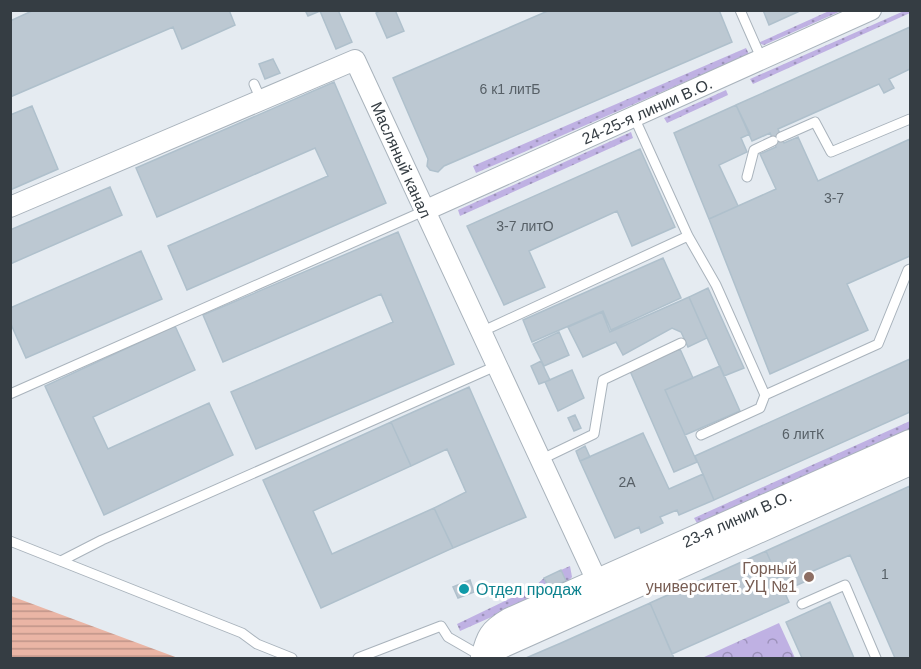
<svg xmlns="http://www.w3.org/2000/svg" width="921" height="669" font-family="Helvetica,sans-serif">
<defs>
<pattern id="grass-dots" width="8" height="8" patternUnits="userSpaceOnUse" patternTransform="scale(1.5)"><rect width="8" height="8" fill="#bfb1e3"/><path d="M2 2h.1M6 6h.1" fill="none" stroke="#9c91ba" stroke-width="1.8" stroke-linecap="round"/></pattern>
<pattern id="park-crowns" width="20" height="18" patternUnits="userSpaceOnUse" patternTransform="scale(1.5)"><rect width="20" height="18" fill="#bfb1e3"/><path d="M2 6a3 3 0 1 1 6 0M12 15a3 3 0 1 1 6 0" fill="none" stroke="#9c91ba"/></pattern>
<pattern id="water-rules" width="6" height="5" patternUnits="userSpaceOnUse" patternTransform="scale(1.5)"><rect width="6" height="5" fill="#eab5a5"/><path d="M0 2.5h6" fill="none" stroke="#be9488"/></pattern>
</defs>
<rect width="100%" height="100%" fill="#e5ebf1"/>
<path fill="url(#grass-dots)" d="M829,11H841L764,45L758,43Z
M904,11H910V13L753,84L750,79Z
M746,48L749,54L476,173L473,166Z
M726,90L728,95L667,123L664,118Z
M631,132L633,138L460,216L458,210Z
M910,421V430L698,525L694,518Z
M570,566L572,577L566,584L460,631L457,624L534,587L544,578L549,588L565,581L561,570Z"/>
<path fill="url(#park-crowns)" d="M779,623L795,658H702Z"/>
<path fill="url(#water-rules)" d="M10,596H11L178,658H11Z"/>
<path fill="#bcc8d2" stroke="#afc0cc" stroke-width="1.5" d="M34,10H229L235,25L182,49L173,27L10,97V21Z
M305,10H338L352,42L336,49L320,11L308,16Z
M381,10H395L404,31L387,38L376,13Z
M550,10H719L732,42L444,166L438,172L430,170L427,166L428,159L393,78Z
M763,10H802L769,25Z
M910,27V69L889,79L894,88L884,93L879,84L778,129L784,143L798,137L818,181L910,139V256L847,284L868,330L770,374L709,219L776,189L760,154L776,147L770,133L752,141L736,105Z
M273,59L280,73L265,79L259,64Z
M334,82L386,203L187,290L168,246L328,176L315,148L157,217L136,168Z
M736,105L750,134L741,138L747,152L719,165L738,206L709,219L674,133Z
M32,106L58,169L10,190V115Z
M640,149L675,227L632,246L617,211L529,251L545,287L504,305L467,226Z
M110,187L122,215L10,264V230Z
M398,232L454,364L256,449L231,392L393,322L381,294L223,362L203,315Z
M141,251L162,299L26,358L10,322V308Z
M663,258L681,298L611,330L603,311L532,342L523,320Z
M708,288L744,368L724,376L689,297Z
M689,297L707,338L688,347L681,332L672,328L623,355L616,342L583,357L568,327L602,312L610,332Z
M175,326L195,370L93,417L108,449L209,403L233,455L104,515L45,386Z
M559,332L569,355L544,366L533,344Z
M680,349L693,378L665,390L697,462L674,472L630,371Z
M910,359V412L714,500L695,456Z
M541,361L550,380L539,384L531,366Z
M720,366L740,411L685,435L665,390Z
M572,370L584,398L558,411L545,382Z
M469,387L526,517L453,548L434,508L466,492L447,449L411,466L391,422Z
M575,415L581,428L574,431L568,418Z
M391,422L411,466L313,511L332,554L434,508L453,548L321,608L263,480Z
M643,433L669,489L703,474L714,500L679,515L677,510L660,517L663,523L641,533L639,527L615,538L580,461Z
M585,446L590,457L580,461L576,451Z
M910,486V658H895L850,555L813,571L815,577L784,591L766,551Z
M766,551L789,602L672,654L650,603Z
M561,570L566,581L549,588L544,578Z
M470,580L474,592L458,598L453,587Z
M830,602L854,658H802L786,622Z
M650,603L674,658H526L561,643Z"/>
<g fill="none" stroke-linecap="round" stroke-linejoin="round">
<g stroke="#a9b3bc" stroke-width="11">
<path id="service" d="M740,10L762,60
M254,84L261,100
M634,117L688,236L716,285L765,395L878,344L908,270L910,269
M781,137L815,122L831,152L910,119
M747,177L754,150L773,141
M481,332L688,236
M10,394L424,211
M701,435L760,408L765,395
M540,460L594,434L603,380L681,343
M10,541L242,633L257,644L292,658
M61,561L102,540L496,366
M802,604L845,585L876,658
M358,658L441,626L448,637L481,656"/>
</g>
<g stroke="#a9b3bc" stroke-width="22">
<path id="minor" d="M10,207L355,60L603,594
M424,211L871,10"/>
</g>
<g stroke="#a9b3bc" stroke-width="26">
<path id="tertiary" d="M483,657L499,647L910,463
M483,658C488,637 491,631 510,620L910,442"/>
</g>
<use href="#service" stroke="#fff" stroke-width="9"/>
<use href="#minor" stroke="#fff" stroke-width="20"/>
<use href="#tertiary" stroke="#fff" stroke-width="24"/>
</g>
<circle fill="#8d6e63" stroke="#fff" stroke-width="2" cx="809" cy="577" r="6"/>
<circle fill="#0f9aa8" stroke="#fff" stroke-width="2" cx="464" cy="589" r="6"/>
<g text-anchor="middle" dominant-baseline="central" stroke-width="6" stroke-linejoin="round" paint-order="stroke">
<g font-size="14" fill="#576067">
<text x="510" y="89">6 к1 литБ</text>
<text x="834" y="198">3-7</text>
<text x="525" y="226">3-7 литО</text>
<text x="803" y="434">6 литК</text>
<text x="627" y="482">2А</text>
<text x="885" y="574">1</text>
</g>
<g font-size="16" fill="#353d43" stroke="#fff">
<text transform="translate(647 111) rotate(-24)">24-25-я линии В.О.</text>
<text transform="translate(401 160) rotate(66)">Масляный канал</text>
<text transform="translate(737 519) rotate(-24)">23-я линии В.О.</text>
</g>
<g font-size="16" fill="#785e54" stroke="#fff" text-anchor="end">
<text x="797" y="568">Горный<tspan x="797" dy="18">университет. УЦ №1</tspan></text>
</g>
<g font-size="16" fill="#0d838f" stroke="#fff" text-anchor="start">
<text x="476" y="589">Отдел продаж</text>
</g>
</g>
<rect width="921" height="669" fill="none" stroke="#353d43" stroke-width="24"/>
</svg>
